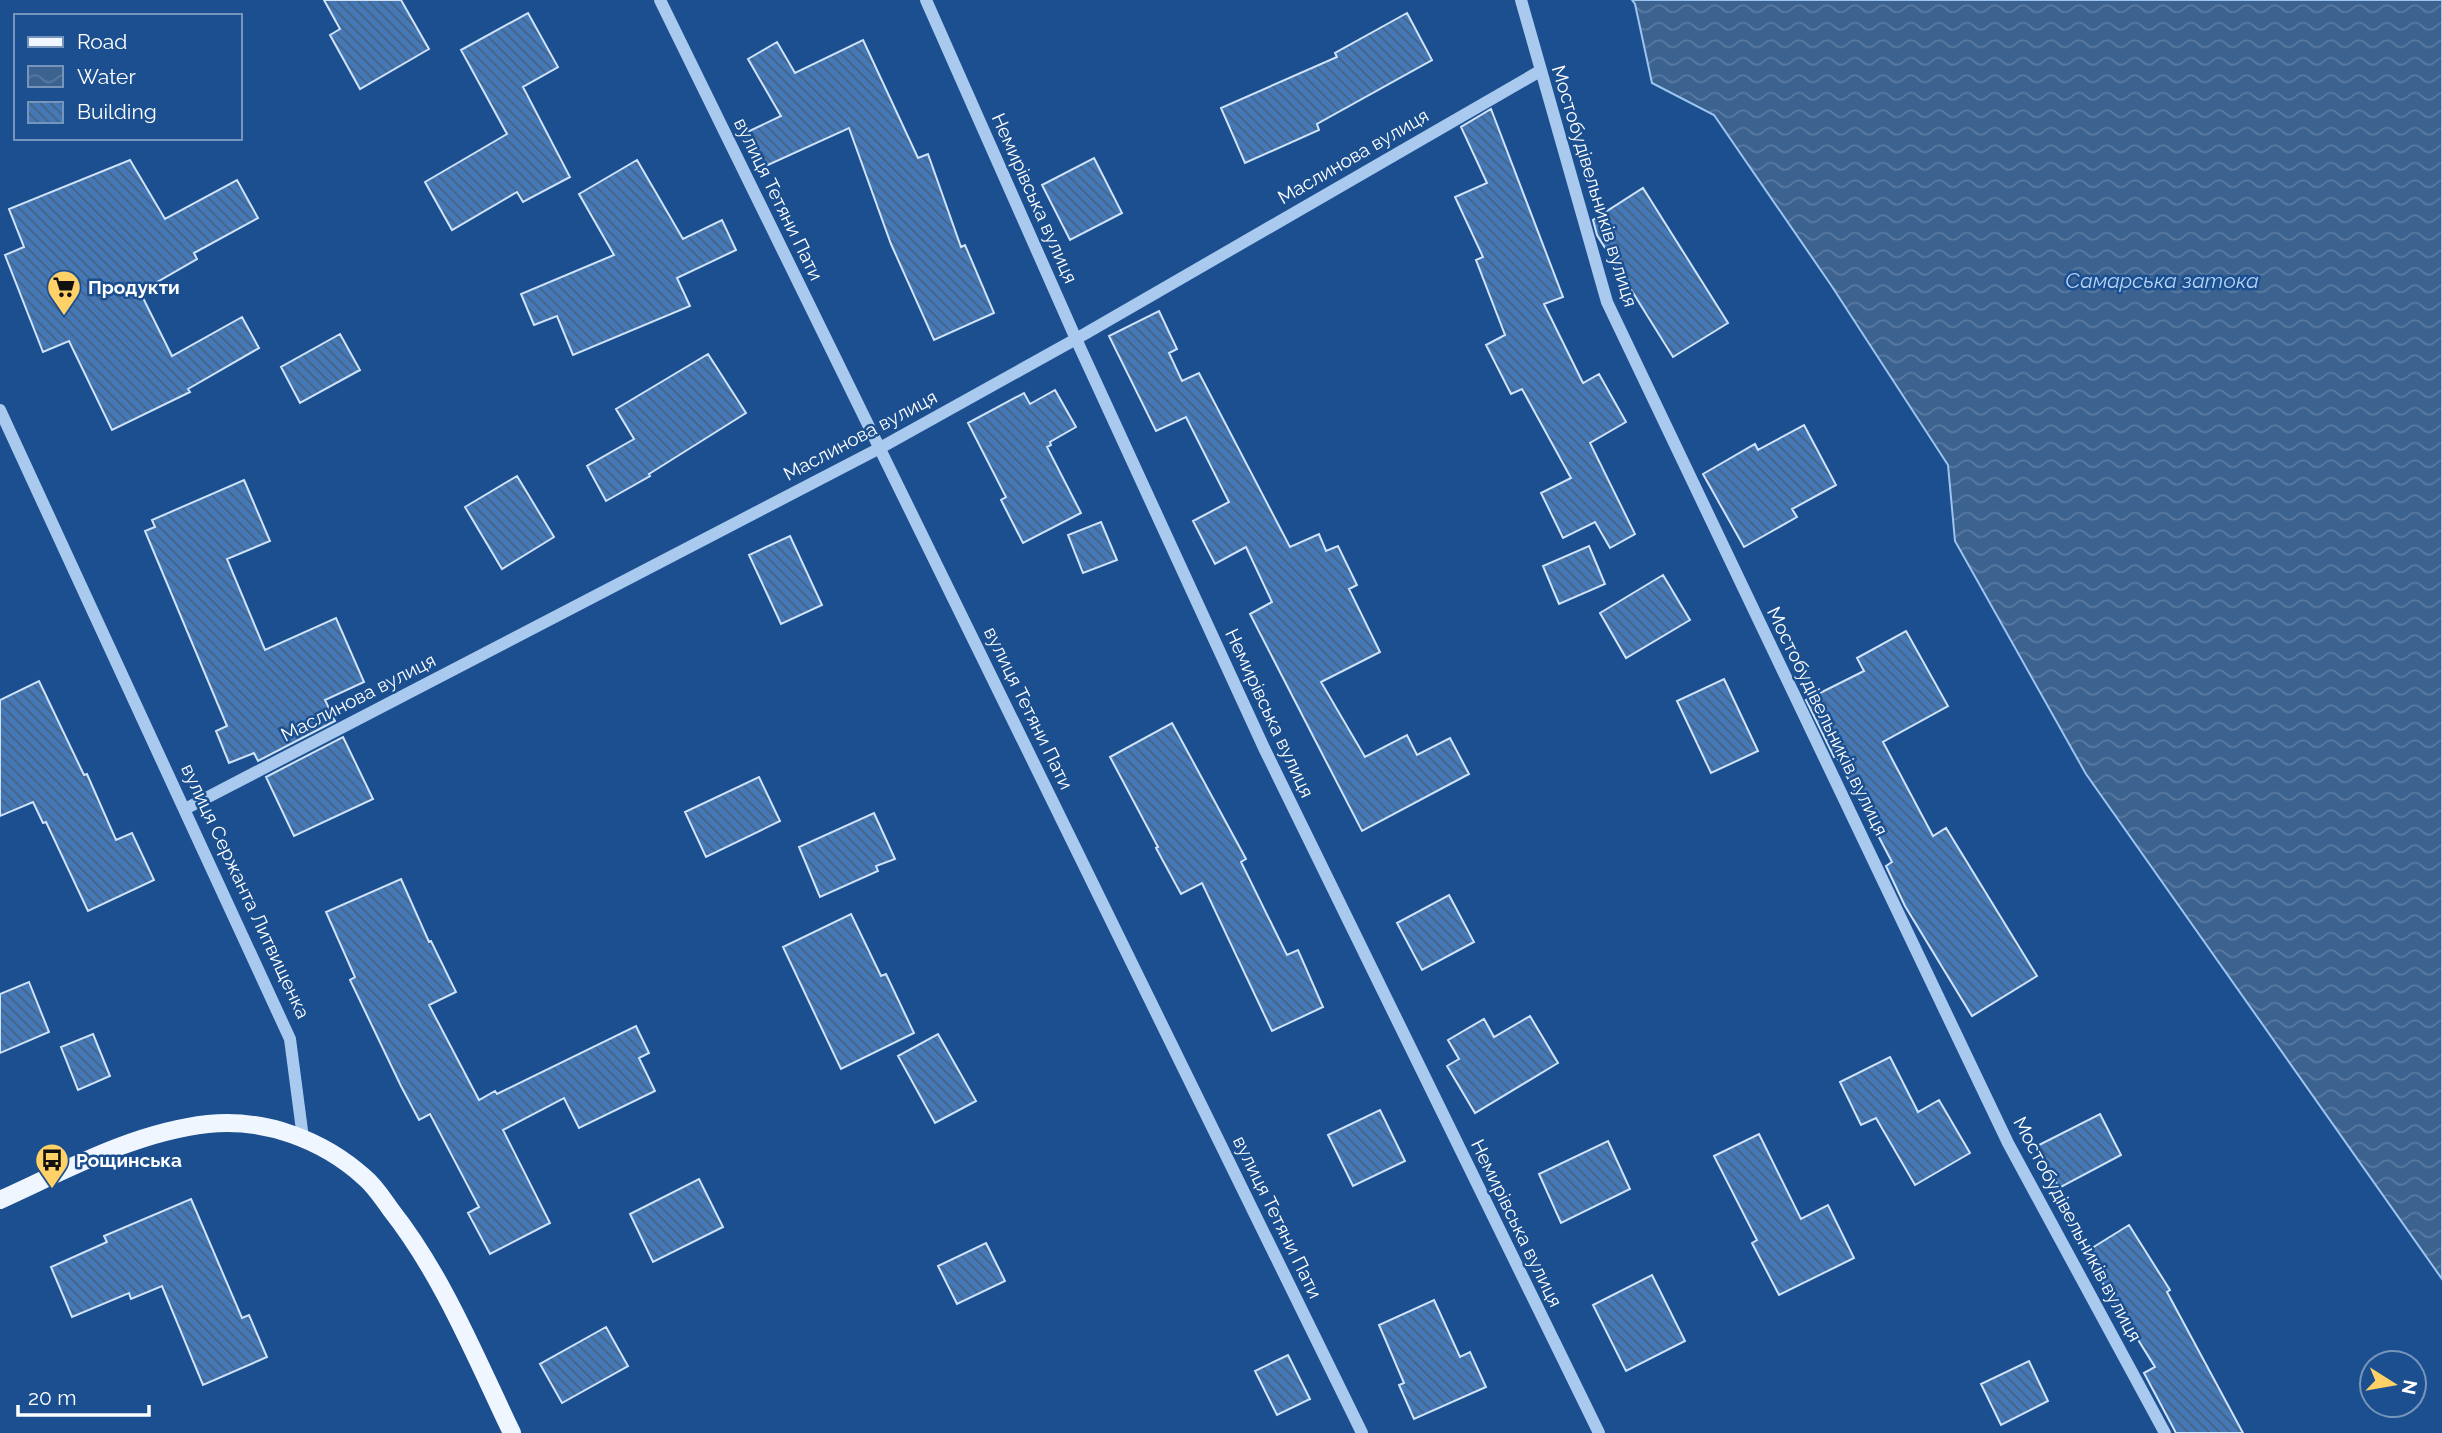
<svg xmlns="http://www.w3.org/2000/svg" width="2442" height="1433" font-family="Raleway,sans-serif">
<defs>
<pattern id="water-waves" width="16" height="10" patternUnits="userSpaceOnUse" patternTransform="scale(1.75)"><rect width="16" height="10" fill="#3c6290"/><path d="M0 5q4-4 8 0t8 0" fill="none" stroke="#597aa1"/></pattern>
<pattern id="building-back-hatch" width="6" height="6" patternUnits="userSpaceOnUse" patternTransform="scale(1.75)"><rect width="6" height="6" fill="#4478b7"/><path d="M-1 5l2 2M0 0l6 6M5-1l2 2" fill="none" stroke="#486282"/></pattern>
</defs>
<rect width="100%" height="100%" fill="#1b4f8f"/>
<path fill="url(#water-waves)" stroke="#9cc4f0" stroke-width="2" d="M1632,0H2442V1279L2086,774L1955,541L1948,465L1831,285L1714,115L1652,83L1635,4Z"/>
<path fill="url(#building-back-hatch)" stroke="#cfe3fa" stroke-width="2" d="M324,0H401L429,49L360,89L330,35L340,29Z
M528,13L558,67L523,87L570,177L523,202L517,192L452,230L425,182L507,134L461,50Z
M1407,13L1432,60L1317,124L1319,130L1245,163L1221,108L1337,57L1335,53Z
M863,40L918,158L928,154L961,247L965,245L994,313L934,340L891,244L849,128L759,169L743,134L781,116L748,59L777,42L795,73Z
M1491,109L1563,297L1544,304L1583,383L1599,374L1626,422L1590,443L1635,534L1610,548L1595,522L1563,538L1541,493L1571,478L1522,389L1511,394L1486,345L1505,335L1476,260L1483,257L1455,197L1487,183L1461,127Z
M1094,158L1122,213L1070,240L1042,185Z
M130,160L165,219L237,180L258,218L194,253L197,259L140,292L172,356L242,317L259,348L188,389L190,392L112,430L69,341L43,352L5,255L24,247L9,209Z
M637,160L683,239L722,220L736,250L677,278L690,306L573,355L557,316L534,325L521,294L614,255L579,194Z
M1643,188L1728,323L1673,357L1597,235L1593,220Z
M1159,311L1177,349L1169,353L1182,381L1199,373L1290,547L1319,534L1326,551L1338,546L1357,585L1349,589L1380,652L1321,682L1365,757L1407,735L1417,755L1450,738L1469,774L1362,831L1250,614L1272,602L1246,547L1215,564L1193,521L1229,502L1186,417L1156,431L1109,336Z
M340,334L360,370L300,403L281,367Z
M708,354L746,413L649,474L650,476L606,501L587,466L634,439L616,409Z
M1055,390L1076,427L1050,442L1051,445L1047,447L1081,513L1023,543L1001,500L1006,497L968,423L1024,393L1030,404Z
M1804,425L1836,485L1792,509L1797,517L1744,547L1703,474L1755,444L1758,450Z
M517,476L554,537L502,569L465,507Z
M244,480L270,541L227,559L265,650L336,618L364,682L325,700L335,721L258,761L254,753L229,763L216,731L227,726L145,531L155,527L152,520Z
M1101,522L1117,560L1083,573L1068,535Z
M790,536L822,605L781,624L749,555Z
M1589,546L1605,584L1559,604L1543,566Z
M1663,575L1690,620L1626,658L1600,613Z
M1906,631L1948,706L1883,742L1933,836L1946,828L2037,976L1972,1016L1905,906L1886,866L1892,862L1836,756L1834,757L1806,700L1864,671L1857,658Z
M1724,679L1758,751L1711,773L1677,701Z
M39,681L84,775L87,774L116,840L132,833L154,880L88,911L46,822L43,823L33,802L0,816V700Z
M1172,723L1246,859L1241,862L1287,955L1298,950L1323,1007L1272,1031L1202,883L1181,894L1156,848L1158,847L1110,757Z
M343,737L373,799L294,836L266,777Z
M759,777L780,821L706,857L685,812Z
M874,813L895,859L876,866L878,871L820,897L799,847Z
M401,879L429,942L431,941L456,992L429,1005L479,1100L495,1091L497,1094L636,1026L649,1053L639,1058L655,1091L579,1128L564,1098L503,1130L550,1223L490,1254L468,1213L479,1207L430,1114L419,1120L401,1086L350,980L355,977L326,912Z
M1449,895L1474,942L1422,970L1397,923Z
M851,914L881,976L886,974L914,1033L841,1069L783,947Z
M29,982L49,1032L0,1053V994Z
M1530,1016L1558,1063L1475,1113L1447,1066L1459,1059L1448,1040L1484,1019L1494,1037Z
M93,1034L110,1076L78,1090L61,1047Z
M938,1034L976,1101L935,1123L898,1056Z
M1890,1057L1918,1112L1939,1100L1970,1153L1915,1185L1876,1118L1861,1125L1840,1082Z
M1380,1110L1405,1161L1353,1186L1328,1135Z
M2100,1114L2121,1155L2059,1188L2037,1146Z
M1759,1134L1801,1219L1828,1205L1854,1258L1779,1295L1752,1243L1757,1240L1714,1156Z
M1608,1141L1630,1189L1561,1223L1539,1174Z
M699,1179L723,1227L653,1262L630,1214Z
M191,1199L242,1318L249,1315L267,1357L203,1385L162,1286L131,1299L129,1293L72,1317L51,1267L107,1242L104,1236Z
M2129,1225L2170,1290L2167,1292L2243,1433H2176L2144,1373L2155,1367L2084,1253Z
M986,1243L1005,1281L957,1304L938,1266Z
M1652,1275L1685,1341L1626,1371L1593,1305Z
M1434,1300L1460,1357L1470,1352L1486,1387L1414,1419L1399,1385L1404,1383L1379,1325Z
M606,1327L628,1366L562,1403L540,1364Z
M1288,1355L1310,1399L1277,1415L1255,1371Z
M2029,1361L2048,1401L2001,1425L1981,1384Z"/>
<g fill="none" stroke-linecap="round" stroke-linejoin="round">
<path stroke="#a9c9ee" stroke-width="12" d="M660,0L1362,1433
M926,0L1076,339L1264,748L1599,1433
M1521,0L1607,302L2008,1143L2165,1433
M0,410L290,1039L303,1138
M185,809L880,448L1076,339L1540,71"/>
<path stroke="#f0f6ff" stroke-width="18" d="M0,1200C66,1170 135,1132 208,1124C265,1118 323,1140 364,1177C375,1186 383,1199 391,1210C443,1276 476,1358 512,1433"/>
</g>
<defs>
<g id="supermarket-pin" transform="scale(1.75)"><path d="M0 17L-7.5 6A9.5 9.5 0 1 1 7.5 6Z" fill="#ffd166" stroke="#1b4f8f"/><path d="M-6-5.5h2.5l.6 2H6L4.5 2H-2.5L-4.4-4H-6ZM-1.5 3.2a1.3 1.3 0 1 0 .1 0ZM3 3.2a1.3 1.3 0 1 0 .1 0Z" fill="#111"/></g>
<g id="bus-pin" transform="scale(1.75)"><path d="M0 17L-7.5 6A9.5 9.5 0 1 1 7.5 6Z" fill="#ffd166" stroke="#1b4f8f"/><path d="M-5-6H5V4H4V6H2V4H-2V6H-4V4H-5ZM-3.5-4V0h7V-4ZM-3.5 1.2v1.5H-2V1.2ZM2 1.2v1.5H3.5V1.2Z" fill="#111"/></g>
</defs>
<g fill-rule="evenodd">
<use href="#supermarket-pin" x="64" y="287"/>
<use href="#bus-pin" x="52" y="1160"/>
</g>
<g text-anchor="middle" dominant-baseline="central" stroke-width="5" stroke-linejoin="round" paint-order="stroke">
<g font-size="19" fill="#fff" stroke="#1b4f8f">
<text transform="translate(1353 156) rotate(-30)">Маслинова вулиця</text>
<text transform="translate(1595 186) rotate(73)">Мостобудівельників вулиця</text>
<text transform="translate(1035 198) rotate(66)">Немирівська вулиця</text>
<text transform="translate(779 199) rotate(64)">вулиця Тетяни Пати</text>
<text transform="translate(860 435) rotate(-28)">Маслинова вулиця</text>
<text transform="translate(358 697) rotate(-27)">Маслинова вулиця</text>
<text transform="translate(1029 708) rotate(64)">вулиця Тетяни Пати</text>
<text transform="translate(1270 713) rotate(65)">Немирівська вулиця</text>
<text transform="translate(1828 721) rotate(64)">Мостобудівельників вулиця</text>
<text transform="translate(246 891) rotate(65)">вулиця Сержанта Литвищенка</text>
<text transform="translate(1278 1217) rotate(64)">вулиця Тетяни Пати</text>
<text transform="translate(1517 1223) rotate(64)">Немирівська вулиця</text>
<text transform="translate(2078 1229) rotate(62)">Мостобудівельників вулиця</text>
</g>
<g font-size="19" font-weight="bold" fill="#fff" stroke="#1b4f8f" text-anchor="start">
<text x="88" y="287">Продукти</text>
<text x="76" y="1160">Рощинська</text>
</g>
<g font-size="21" font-style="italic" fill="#b5d3f5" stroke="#1b4f8f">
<text x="2162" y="280">Самарська затока</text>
</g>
</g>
<rect x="14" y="14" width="228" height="126" fill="#1b4f8f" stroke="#7695bc" stroke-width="2"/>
<rect x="28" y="37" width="35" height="10" fill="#f0f6ff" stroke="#7695bc" stroke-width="2"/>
<text x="77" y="49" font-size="21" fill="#ffffff">Road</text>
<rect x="28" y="66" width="35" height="21" fill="url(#water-waves)" stroke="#7695bc" stroke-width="2"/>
<text x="77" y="84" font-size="21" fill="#ffffff">Water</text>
<rect x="28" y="102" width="35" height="21" fill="url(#building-back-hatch)" stroke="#7695bc" stroke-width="2"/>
<text x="77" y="119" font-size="21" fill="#ffffff">Building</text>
<g transform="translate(2393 1384) rotate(101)"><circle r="33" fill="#1b4f8f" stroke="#7695bc" stroke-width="2"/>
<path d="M0-5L12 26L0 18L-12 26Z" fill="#ffd166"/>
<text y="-10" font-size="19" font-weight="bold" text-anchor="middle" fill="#ffffff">N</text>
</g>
<path d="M18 1405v10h131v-10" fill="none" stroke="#ffffff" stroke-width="3.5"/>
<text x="28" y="1405" font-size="21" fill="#ffffff" stroke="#1b4f8f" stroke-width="5" paint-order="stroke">20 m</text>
</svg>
